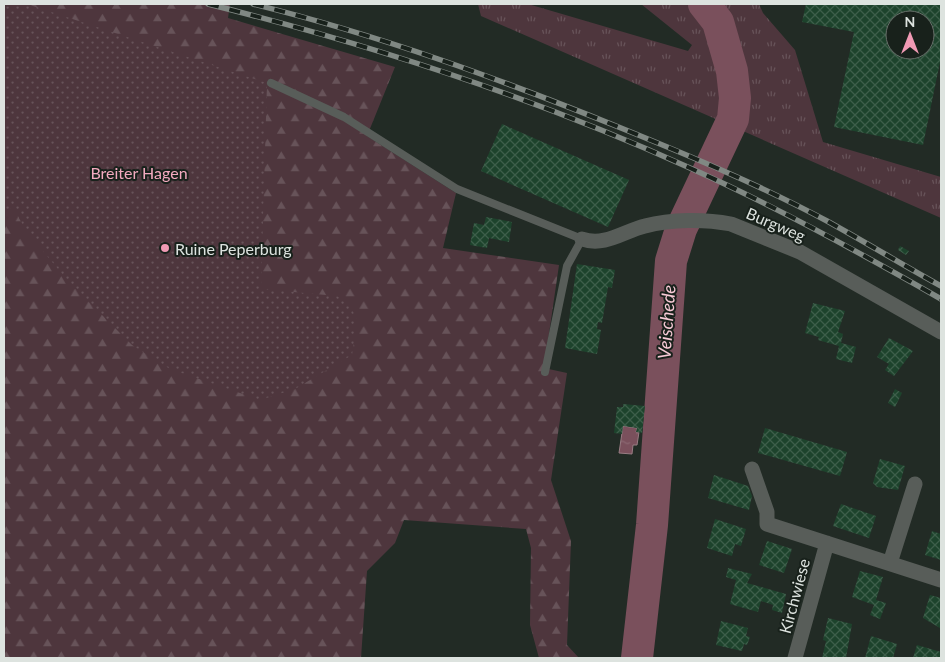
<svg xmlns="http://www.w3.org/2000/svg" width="945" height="662" font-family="Lato,sans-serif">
<defs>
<pattern id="grass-tufts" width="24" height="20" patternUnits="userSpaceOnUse" patternTransform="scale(1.25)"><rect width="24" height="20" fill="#4e363d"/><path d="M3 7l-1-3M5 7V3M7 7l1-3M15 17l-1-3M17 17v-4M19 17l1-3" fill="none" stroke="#675359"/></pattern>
<pattern id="forest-firs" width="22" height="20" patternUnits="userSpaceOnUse" patternTransform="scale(1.25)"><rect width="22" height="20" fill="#4e363d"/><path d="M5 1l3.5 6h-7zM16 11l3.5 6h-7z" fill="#675359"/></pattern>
<pattern id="park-dots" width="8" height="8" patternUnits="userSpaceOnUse" patternTransform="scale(1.25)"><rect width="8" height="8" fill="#4e363d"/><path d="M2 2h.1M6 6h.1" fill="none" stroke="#675359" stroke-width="1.8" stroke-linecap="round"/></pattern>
<pattern id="water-ripples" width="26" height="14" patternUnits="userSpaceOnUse" patternTransform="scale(1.25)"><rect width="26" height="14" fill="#7a505c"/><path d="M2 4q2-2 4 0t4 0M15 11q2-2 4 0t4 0" fill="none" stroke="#8c6973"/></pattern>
<pattern id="building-cross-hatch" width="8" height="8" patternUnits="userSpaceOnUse" patternTransform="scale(1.25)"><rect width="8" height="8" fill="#1d432c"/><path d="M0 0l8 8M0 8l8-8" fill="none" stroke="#3d5e4a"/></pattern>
</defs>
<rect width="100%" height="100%" fill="#222b25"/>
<path fill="url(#grass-tufts)" d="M478,4H528L688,51L692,45L641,4H759L763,13L795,50L823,142L941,177V218L481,16Z"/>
<path fill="url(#forest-firs)" d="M4,4H230L228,18L395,67L367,136L456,193L443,248L559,265L544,368L567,373L551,480L571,541L567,645L579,658H539L530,625L531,548L526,529L404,520L395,543L367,571L361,658H4Z"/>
<path fill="url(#park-dots)" d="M4,4H27L267,83L261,289L337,296L351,307L357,320L352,355L295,389L260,400L170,369L132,345L68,281L27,232L13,208L4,211Z"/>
<path fill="url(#water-ripples)" stroke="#987c83" d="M623,426L637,428L636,432H639L637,445H633L632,454L619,453Z"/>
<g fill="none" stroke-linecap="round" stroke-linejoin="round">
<path stroke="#7a505c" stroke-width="32" d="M637,658L652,525L671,261L681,229L733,119L735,98L732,71L718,22L704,4"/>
</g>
<path fill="url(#building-cross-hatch)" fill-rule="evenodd" d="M806,4H941V57L923,145L834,127L854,32L802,22ZM895,20H925V50H895Z
M502,124L629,180L608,227L481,171Z
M486,217L512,222L509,242L489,238L487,248L470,245L474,223L484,225Z
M900,246L909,251L906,255L898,250Z
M577,264L615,270L612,288L608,287L602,323L598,322L597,329L601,330L597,354L565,348Z
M813,303L845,311L838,332L843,334L841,343L856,347L852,363L836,359L839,346L818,340L819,337L805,333Z
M889,338L913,351L894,376L885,370L889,364L877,357Z
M895,389L902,393L895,407L888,403Z
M623,404L645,406L642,433L636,432L637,428L623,426L622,434L614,433L617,407H623Z
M765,428L847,452L840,476L758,453Z
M880,459L905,466L898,490L877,487L873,483Z
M714,475L748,486L752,496L749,510L708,498Z
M841,504L876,516L869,538L833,526Z
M715,519L746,529L741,546L735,544L732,556L707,548Z
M932,531L941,534V560L925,555Z
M767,541L792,549L784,573L759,565Z
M728,568L752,574L747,583L786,594L782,613L772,610L773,605L761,601L758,612L730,604L736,580L726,577Z
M860,571L883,577L876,600L886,603L880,619L870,615L874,605L852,597Z
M930,595L941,598L940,628L923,618Z
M828,618L852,624L846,658H822L826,641L823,640Z
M721,621L748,628L746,636L750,637L747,645L744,644L742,651L716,645Z
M871,636L897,644L893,658H865Z
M917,645L941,652V658H913Z"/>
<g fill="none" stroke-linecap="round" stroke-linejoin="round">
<path stroke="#585d59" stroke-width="8" d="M271,83L344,117L457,189L582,239L567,266L545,372"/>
<path stroke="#585d59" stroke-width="15" d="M582,239C605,247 624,231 645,226C671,219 705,219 731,224L800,252L941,332
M752,469L767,512V524L941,580
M890,563L915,484
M795,658L827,543"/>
<g stroke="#808883" stroke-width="5.5">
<path id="rail" d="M208,4C373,45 535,98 690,168C777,207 859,252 941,299
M253,4C379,35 500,79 621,128C690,156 760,185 827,221C865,242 903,265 941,286"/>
</g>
<use href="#rail" stroke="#18211b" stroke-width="4" stroke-dasharray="11" stroke-linecap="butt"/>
</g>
<circle fill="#f09ab4" stroke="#18211b" stroke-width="2" cx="165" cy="248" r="5"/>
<g text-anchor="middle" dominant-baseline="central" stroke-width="4" stroke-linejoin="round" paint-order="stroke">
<g font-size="16" fill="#f2aabf" stroke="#18211b">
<text x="139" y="172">Breiter Hagen</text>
</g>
<g font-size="16" fill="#dde3df" stroke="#18211b">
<text transform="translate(776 224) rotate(23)">Burgweg</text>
<text transform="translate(794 596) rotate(-75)">Kirchwiese</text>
</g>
<g font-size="16" fill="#dde3df" stroke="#18211b" text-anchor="start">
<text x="175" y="248">Ruine Peperburg</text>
</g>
<g font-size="18" font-style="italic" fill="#f7cad6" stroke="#18211b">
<text transform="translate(666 322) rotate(-86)">Veischede</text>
</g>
</g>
<rect width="945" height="662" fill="none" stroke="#dde3df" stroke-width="10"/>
<g transform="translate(910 35)"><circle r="24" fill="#18211b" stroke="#676f69"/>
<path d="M0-4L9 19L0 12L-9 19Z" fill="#f09ab4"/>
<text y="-8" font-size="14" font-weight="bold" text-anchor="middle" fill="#dde3df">N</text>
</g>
</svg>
